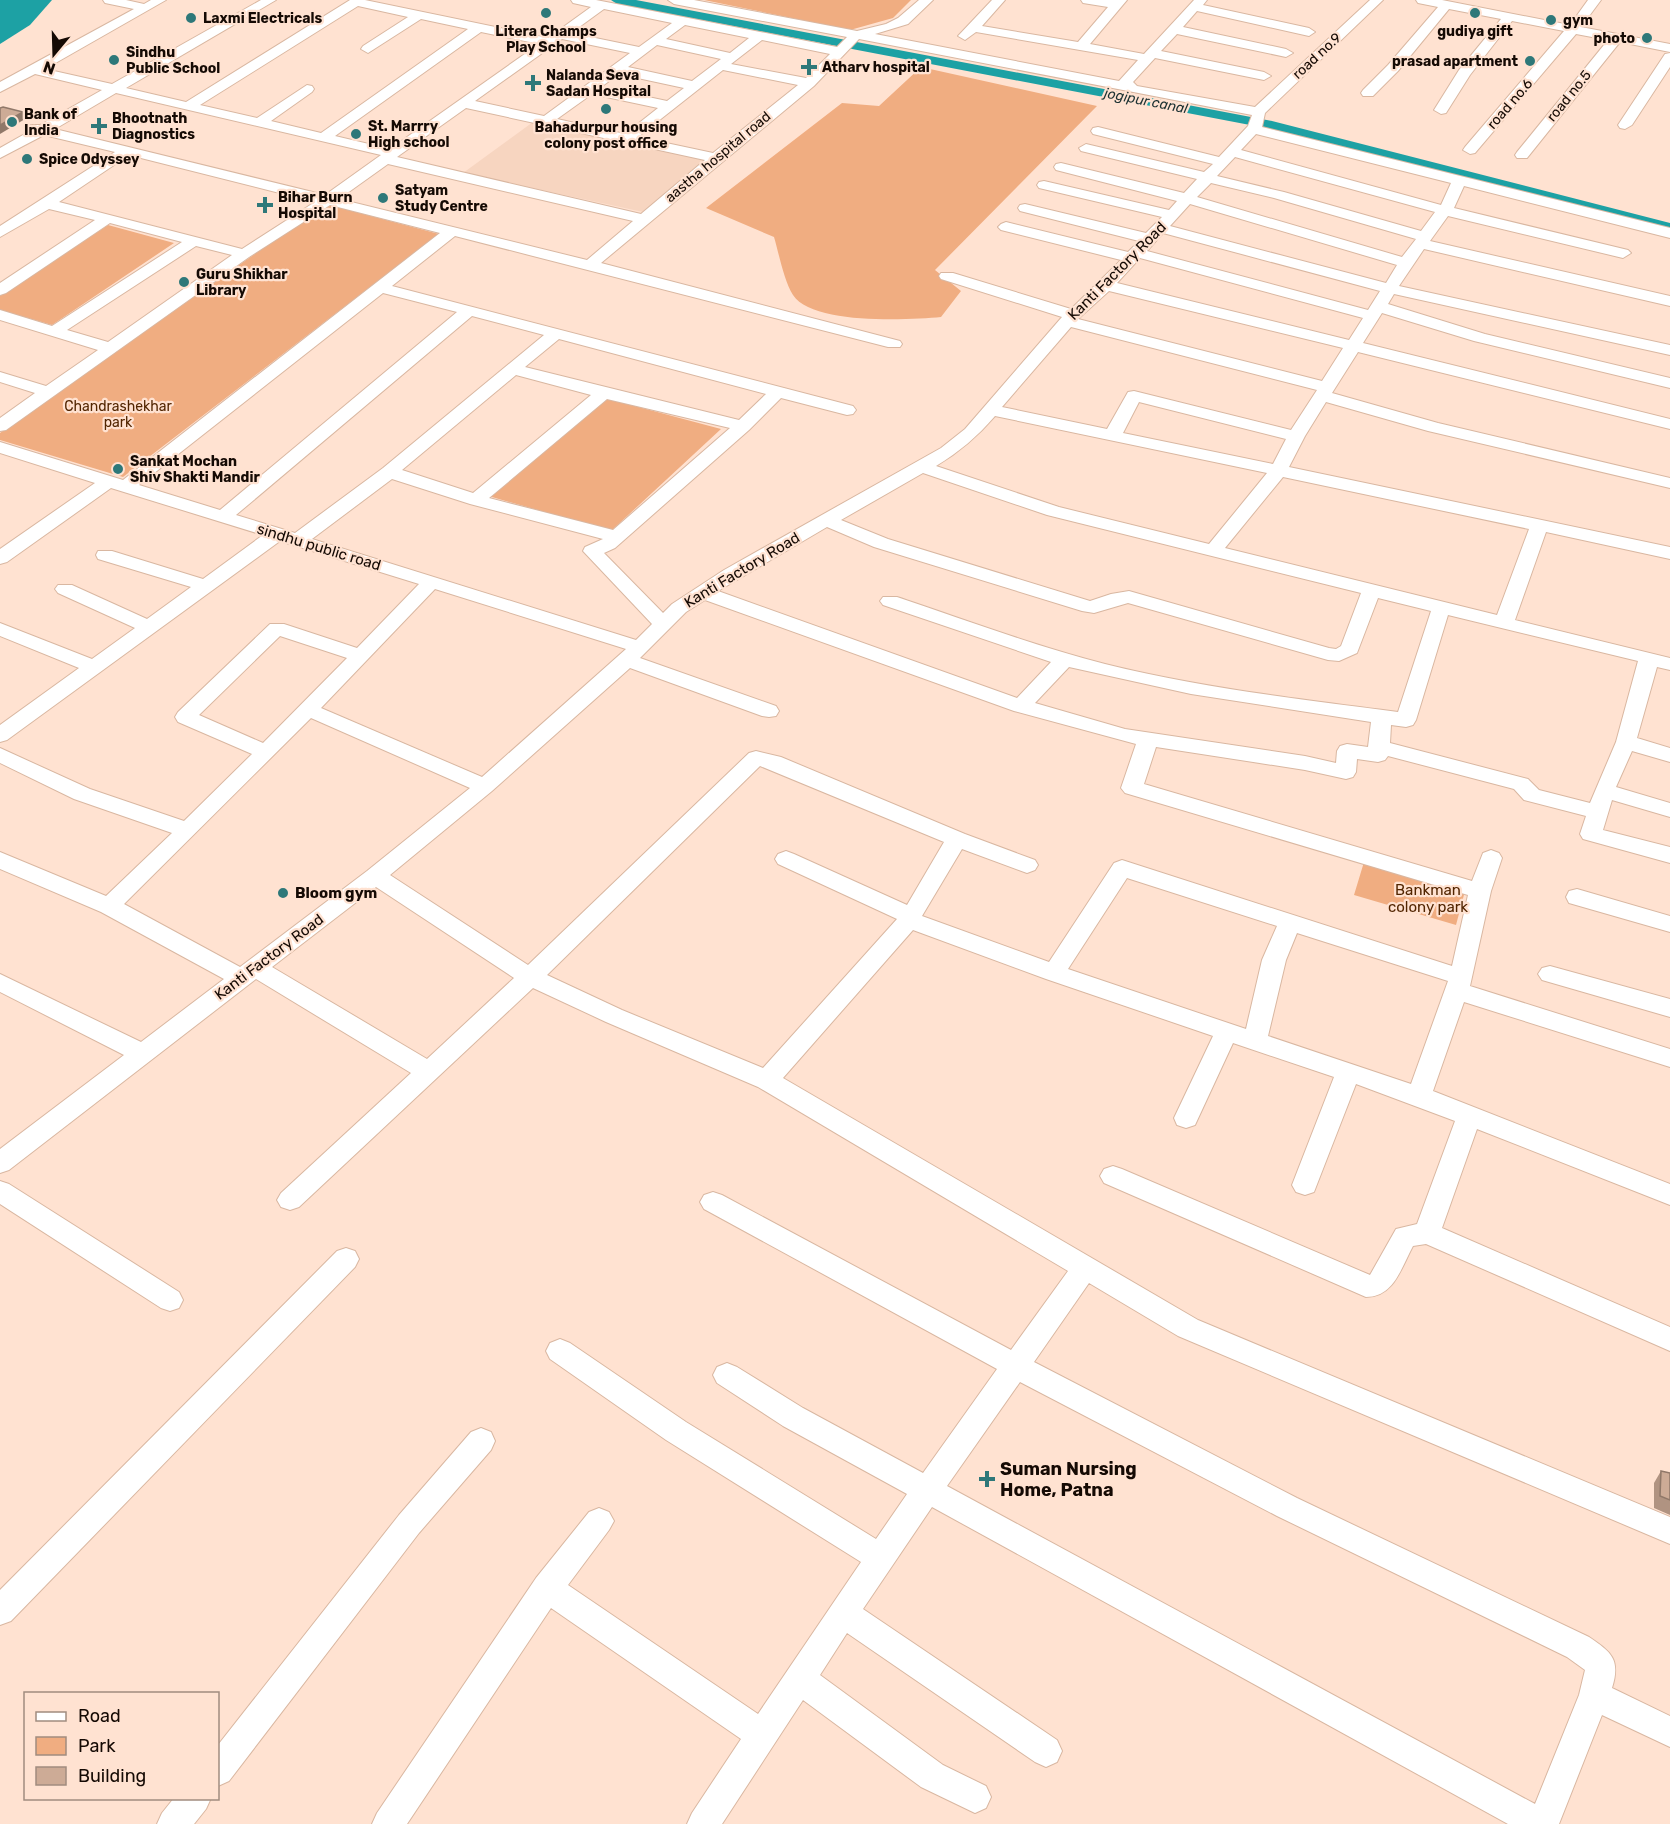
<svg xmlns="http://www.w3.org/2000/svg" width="1670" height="1824" font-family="Rubik,sans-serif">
<rect width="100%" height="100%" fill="#ffe2d1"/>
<path fill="#f7d5c0" d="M533,122L704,160L643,212L463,173Z"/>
<path fill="#f0ad81" d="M704,0H911L893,18L850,30Z
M921,67L1097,106L935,270L961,291L941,317C909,320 812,325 793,295C784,281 779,254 774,237L706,208L842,103L879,106Z
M326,204L439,234L123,477L0,440V433Z
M108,225L174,243L52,325L0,310V296Z
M601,397L721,429L611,531L485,495Z
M1364,862L1465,891L1456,925L1354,895Z"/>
<path fill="#1da1a4" d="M0,0H52L30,25L0,44Z"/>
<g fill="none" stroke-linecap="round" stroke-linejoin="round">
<path fill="#1da1a4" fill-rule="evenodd" d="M611,0H636L1272,121L1670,223V231L1271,129L617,4Z"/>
<g stroke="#d9b7a1" stroke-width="2">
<path id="minor" d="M103,0H126L144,4L151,0H166L45,69L112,84L261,0H276L126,88L186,102L350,0H365L548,38L591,7L573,3L571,0H596L837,47L847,37L674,4L668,0H694L857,31L886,24L898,18L919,0H933L908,24L875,34L1119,81L1138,60L976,32L965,40L958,36L992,0H1005L982,26L1078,42L1108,7L1083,3L1081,0H1127L1090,44L1144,54L1194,0H1207L1203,5L1309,28L1315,32L1309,36L1197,11L1183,27L1286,49L1293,53L1286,57L1177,34L1161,51L1264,72L1271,76L1264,80L1155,58L1133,82L1137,86L1255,107L1370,0H1383L1265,113L1262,127L1670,228V238L1464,186L1454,208L1628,250L1631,253L1623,258L1448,216L1430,241L1670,296V306L1424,249L1399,286L1670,345V355L1394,294L1388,304L1485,334L1670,378V388L1474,341L1382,313L1363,343L1670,419V429L1358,352L1332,393L1438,423L1670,478V488L1428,431L1326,402L1305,436L1289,467L1670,547V559L1546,532L1515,620L1670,658V670L1657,667L1637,738L1670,748V762L1632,751L1616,787L1670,803V817L1612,800L1603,830L1670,847V863L1583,839L1580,834L1586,816L1524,800L1514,789L1388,756L1385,760L1378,762L1357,759L1356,772L1353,777L1346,779L1305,770L1156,747L1144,784L1472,881L1483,853L1491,850L1499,853L1502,858L1491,891L1470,986L1670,1049V1067L1464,1002L1433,1091L1670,1184V1205L1477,1129L1442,1228L1670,1327V1351L1426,1244L1413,1246C1401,1268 1394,1297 1366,1297L1104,1183L1100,1176L1104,1169L1113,1166L1122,1169L1370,1275L1396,1229L1417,1224L1455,1121L1356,1084L1314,1192L1305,1195L1296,1192L1292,1185L1334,1077L1233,1043L1195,1125L1186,1128L1177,1125L1174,1118L1213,1036L1046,979L913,930L783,1078L1198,1320L1670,1517V1544L1178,1336L1089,1283L1034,1362L1297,1498L1589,1637C1611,1652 1621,1659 1612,1688L1670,1716V1747L1602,1715L1559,1824H1508L932,1507L863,1609L1057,1740L1062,1751L1057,1762L1046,1767L1035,1762L847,1633L820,1675L943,1765L986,1786L991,1797L986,1808L975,1813L921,1787L803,1700L722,1824H687L692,1813L741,1739L551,1608L407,1824H372L377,1813L536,1578L589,1512L599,1508L609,1512L614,1521L609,1530L568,1585L758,1714L861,1562L666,1440L550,1359L546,1351L550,1343L560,1339L570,1343L686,1422L876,1539L907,1494L783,1426L717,1383L713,1375L717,1367L727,1363L737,1367L803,1408L923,1473L997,1369L704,1209L700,1202L704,1195L713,1192L722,1195L1011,1350L1068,1271L758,1087L606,1022L533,988L299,1207L290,1210L281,1207L277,1200L281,1193L411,1073L256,979L9,1170L0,1173V1149L124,1055L0,992V974L141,1042L224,979L101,912L0,869V852L106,896L172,833L74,799L0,763V748L90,789L184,821L252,754L178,722L175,717L178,712L270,624H284L357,648L419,584L280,541L7,740L0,742V725L79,668L0,636V623L92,659L135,628L58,593L55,589L58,585H72L147,619L191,587L98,559L96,555L98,551H112L203,579L263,535L111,488L7,562L0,564V549L95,483L0,453V442L123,480L440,233L330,205L249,257L6,430L0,431V418L35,393L0,382V372L46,386L98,350L0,320V310L52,326L182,242L110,223L6,293L0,295V283L95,220L49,209L0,237V226L115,152L44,135L0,158V148L30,131L28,128L30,125H40L102,90L35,74L0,92V82L134,9L105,3ZM358,6L408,17L363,46L361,49L368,53L421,19L468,29L321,133L271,121L312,92L314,89L312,86L307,85L257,118L200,105ZM604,9L672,23L639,47L571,33ZM685,25L749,38L730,53L666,39ZM481,32L539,44L390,149L335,136ZM562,39L630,53L544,116L475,101ZM859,39L1252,115L1248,126L1219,157L1098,127L1093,128L1091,131L1093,134L1213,164L1204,172L1086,144L1079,148L1081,151L1197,179L1184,193L1061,163L1056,164L1054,167L1056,170L1177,201L1169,210L1044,181L1039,182L1037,185L1039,188L1162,217L1146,233L1025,204L1020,205L1018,208L1020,211L1139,241L1128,252L1006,222L1001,224L998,227L1001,230L1121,260L1071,309L953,273H941L939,276L941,279L1062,317L965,429L941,448L724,570L672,604L663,613L604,553L615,548L749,430L781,398L847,415L853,414L856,410L853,406L392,286L455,236L888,347H900L902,344L900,341L601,263L814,86ZM762,40L830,54L806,78L731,64ZM657,45L721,59L692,81L628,67ZM723,70L798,85L713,153L638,137ZM619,74L684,88L667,101L601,87ZM116,93L381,155L325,195L55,129ZM592,94L658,108L625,134L557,119ZM466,108L705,160L641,214L397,157ZM1256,134L1451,183L1441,205L1241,150ZM129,155L315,202L242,249L59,202ZM1235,157L1435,212L1421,231L1284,192L1217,176ZM388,164L633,221L587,260L339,199ZM1211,183L1274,198L1416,239L1402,257L1197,197ZM1190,204L1397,265L1386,283L1170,226ZM1163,233L1380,291L1368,310L1147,251ZM196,246L232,255L108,342L67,330ZM1140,258L1363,318L1349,340L1117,283ZM1109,291L1343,348L1322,381L1078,319ZM383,293L457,312L220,510L139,485ZM472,316L544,335L383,468L295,533L236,515ZM1071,327L1317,390L1291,430L1134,391L1128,392L1107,429L1002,407ZM559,339L766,394L739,420L525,367ZM516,375L591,395L473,493L402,470ZM607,399L730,428L613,530L489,498ZM1139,402L1286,439L1273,464L1123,433ZM995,416L1267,473L1209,544L1059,507L936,466C959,452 977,437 995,416ZM923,473L1047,515L1361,593L1341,646L1336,649L1329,648L1129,591L1111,594L1090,601L888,539L841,520ZM1283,477L1529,529L1497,615L1225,548ZM392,479L470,504L603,539L585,547L583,551L652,624L636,640L312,539ZM827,527L874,547L1082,611L1094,613L1128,603L1328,660L1339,661L1357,653L1378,598L1431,611L1398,712C1300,699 1201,688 1105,664C1035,646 966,620 897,597H883L880,601L883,605L1051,662L1017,698L718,591ZM435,589L626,649L482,777L321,708ZM705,600L1014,711L1136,744L1121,788L1125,793L1468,895L1452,966L1122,860L1114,863L1049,962L922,916L962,849L1027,873L1035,870L1038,865L1035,860L965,834L781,757L756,751L749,753L528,965L390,875L492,791L630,668L762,716L769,717L776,716L779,711L776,706L640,658L686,612ZM1448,615L1638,661L1616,742L1590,803L1539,790L1528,779L1390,743L1391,725L1406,727L1413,725L1416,720ZM280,636L347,658L263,743L199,715ZM1069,667L1191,694L1371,722L1368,747L1347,744L1340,746L1337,751L1336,763L1305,756L1125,729L1035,703ZM311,718L470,788L367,871L240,967L124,904ZM760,766L944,842L907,905L794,854L786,851L778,854L775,859L778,864L897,919L763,1068L622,1010L547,975ZM1127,878L1277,926L1262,960L1246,1029L1068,969ZM376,887L514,978L427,1059L272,967ZM1297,933L1448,981L1411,1084L1268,1036L1286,960ZM1020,1382L1277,1516L1567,1657L1585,1670L1579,1695L1535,1804L947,1486Z
M1416,0H1442L1570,25L1588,0H1601L1581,27L1670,44V52L1620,42L1527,158H1517L1515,155L1517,152L1608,40L1576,34L1475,153L1470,154L1463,150L1465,147L1564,31L1512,21L1470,75L1446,113L1441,114L1434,110L1459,70L1501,19L1449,9L1398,71L1373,96H1363L1361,93L1363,90L1388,65L1438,7L1418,3Z
M1670,53V67L1632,125L1625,129L1620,128L1618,125L1665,54Z
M1577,889L1670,916V932L1569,903L1566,897L1569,891Z
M1550,966L1670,999V1017L1542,980L1538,974L1542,968Z
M0,1181L9,1184L179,1292L183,1300L179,1308L170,1311L161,1308L0,1204Z
M346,1248L355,1251L359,1259L355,1267L11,1621L0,1625V1590L337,1251Z
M481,1428L491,1432L495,1441L491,1450L419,1533L229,1781L218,1786V1745L399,1515L471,1432Z
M174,1798H211L206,1809L194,1824H157L162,1813Z"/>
</g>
<use href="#minor" fill="#fff" fill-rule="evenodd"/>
</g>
<path fill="#b09381" d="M1661,1471L1670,1473V1515L1654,1508V1483Z"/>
<path fill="#907869" d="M23,112L25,119L0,134V125Z"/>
<path fill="#cdab96" stroke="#907869" stroke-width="1.5" d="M3,107L23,112L0,125V108Z
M1661,1471L1670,1473V1500L1660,1496Z"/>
<g fill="#2e7879" stroke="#ffe2d1" stroke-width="2">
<circle cx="546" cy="13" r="6"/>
<circle cx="1475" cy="13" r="6"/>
<circle cx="191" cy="18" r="6"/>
<circle cx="1551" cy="20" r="6"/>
<circle cx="1647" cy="38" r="6"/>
<circle cx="114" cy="60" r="6"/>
<circle cx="1530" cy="61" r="6"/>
<path d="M806 58h6v6h6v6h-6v6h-6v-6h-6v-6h6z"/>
<path d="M530 74h6v6h6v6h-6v6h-6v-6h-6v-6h6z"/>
<circle cx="606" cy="109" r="6"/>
<circle cx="12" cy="122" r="6"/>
<path d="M96 117h6v6h6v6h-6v6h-6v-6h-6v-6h6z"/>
<circle cx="356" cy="134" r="6"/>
<circle cx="27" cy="159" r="6"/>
<circle cx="383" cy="198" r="6"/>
<path d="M262 196h6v6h6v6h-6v6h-6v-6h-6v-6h6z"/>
<circle cx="184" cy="282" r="6"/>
<circle cx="118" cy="469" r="6"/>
<circle cx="283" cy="893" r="6"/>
<path d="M984 1470h6v6h6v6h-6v6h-6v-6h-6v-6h6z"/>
</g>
<g text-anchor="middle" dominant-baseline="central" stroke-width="4.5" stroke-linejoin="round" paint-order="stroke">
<g font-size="14" font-weight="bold" fill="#150a04" stroke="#ffe2d1" text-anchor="start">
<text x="203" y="18">Laxmi Electricals</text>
<text x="1563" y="20">gym</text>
<text x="546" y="31" text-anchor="middle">Litera Champs<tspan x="546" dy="16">Play School</tspan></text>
<text x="1475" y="31" text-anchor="middle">gudiya gift</text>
<text x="1635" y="38" text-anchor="end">photo</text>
<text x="126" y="52">Sindhu<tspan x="126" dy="16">Public School</tspan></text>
<text x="1518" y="61" text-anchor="end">prasad apartment</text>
<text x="822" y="67">Atharv hospital</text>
<text x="546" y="75">Nalanda Seva<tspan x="546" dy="16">Sadan Hospital</tspan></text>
<text x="24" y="114">Bank of<tspan x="24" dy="16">India</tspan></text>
<text x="112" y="118">Bhootnath<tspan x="112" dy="16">Diagnostics</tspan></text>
<text x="368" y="126">St. Marrry<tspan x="368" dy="16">High school</tspan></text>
<text x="606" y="127" text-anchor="middle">Bahadurpur housing<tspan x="606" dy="16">colony post office</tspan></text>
<text x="39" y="159">Spice Odyssey</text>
<text x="395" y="190">Satyam<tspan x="395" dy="16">Study Centre</tspan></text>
<text x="278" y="197">Bihar Burn<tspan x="278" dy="16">Hospital</tspan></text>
<text x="196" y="274">Guru Shikhar<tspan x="196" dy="16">Library</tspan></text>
<text x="130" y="461">Sankat Mochan<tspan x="130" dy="16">Shiv Shakti Mandir</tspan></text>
</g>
<g font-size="14" fill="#150a04" stroke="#ffe2d1">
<text transform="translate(1317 56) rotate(-43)">road no.9</text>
<text transform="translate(1569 96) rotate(-51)">road no.5</text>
<text transform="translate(1510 104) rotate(-49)">road no.6</text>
<text transform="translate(718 157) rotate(-40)">aastha hospital road</text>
</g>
<g font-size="14" font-style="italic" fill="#1c3132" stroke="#ffe2d1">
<text transform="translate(1146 101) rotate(11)">jogipur canal</text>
</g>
<g font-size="14" fill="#522500" stroke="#ffe2d1">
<text x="118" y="406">Chandrashekhar<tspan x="118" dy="16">park</tspan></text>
</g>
<g font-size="15" fill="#150a04" stroke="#ffe2d1">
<text transform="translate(1117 271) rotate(-45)">Kanti Factory Road</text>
<text transform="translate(319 547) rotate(17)">sindhu public road</text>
<text transform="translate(742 570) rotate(-31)">Kanti Factory Road</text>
<text transform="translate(269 957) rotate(-37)">Kanti Factory Road</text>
</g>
<g font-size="15" fill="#522500" stroke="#ffe2d1">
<text x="1428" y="890">Bankman<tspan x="1428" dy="17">colony park</tspan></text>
</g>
<g font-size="15" font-weight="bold" fill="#150a04" stroke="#ffe2d1" text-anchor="start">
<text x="295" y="893">Bloom gym</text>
</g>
<g font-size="18" font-weight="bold" fill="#150a04" stroke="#ffe2d1" text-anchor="start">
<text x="1000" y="1469">Suman Nursing<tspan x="1000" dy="21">Home, Patna</tspan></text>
</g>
</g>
<rect x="24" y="1692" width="195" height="108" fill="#ffe2d1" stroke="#a18c7f" stroke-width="1.5"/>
<rect x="36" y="1712" width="30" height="9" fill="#ffffff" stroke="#a18c7f" stroke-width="1.5"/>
<text x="78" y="1722" font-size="18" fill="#150a04">Road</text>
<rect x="36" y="1737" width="30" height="18" fill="#f0ad81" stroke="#a18c7f" stroke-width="1.5"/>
<text x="78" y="1752" font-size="18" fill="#150a04">Park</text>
<rect x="36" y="1767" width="30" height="18" fill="#cdab96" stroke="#a18c7f" stroke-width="1.5"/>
<text x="78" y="1782" font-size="18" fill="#150a04">Building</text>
<g transform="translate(54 54) rotate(199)" stroke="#ffe2d1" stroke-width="4.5" paint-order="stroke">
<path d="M0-4.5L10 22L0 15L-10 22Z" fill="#150a04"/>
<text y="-9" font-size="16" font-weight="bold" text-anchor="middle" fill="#150a04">N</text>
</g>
</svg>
